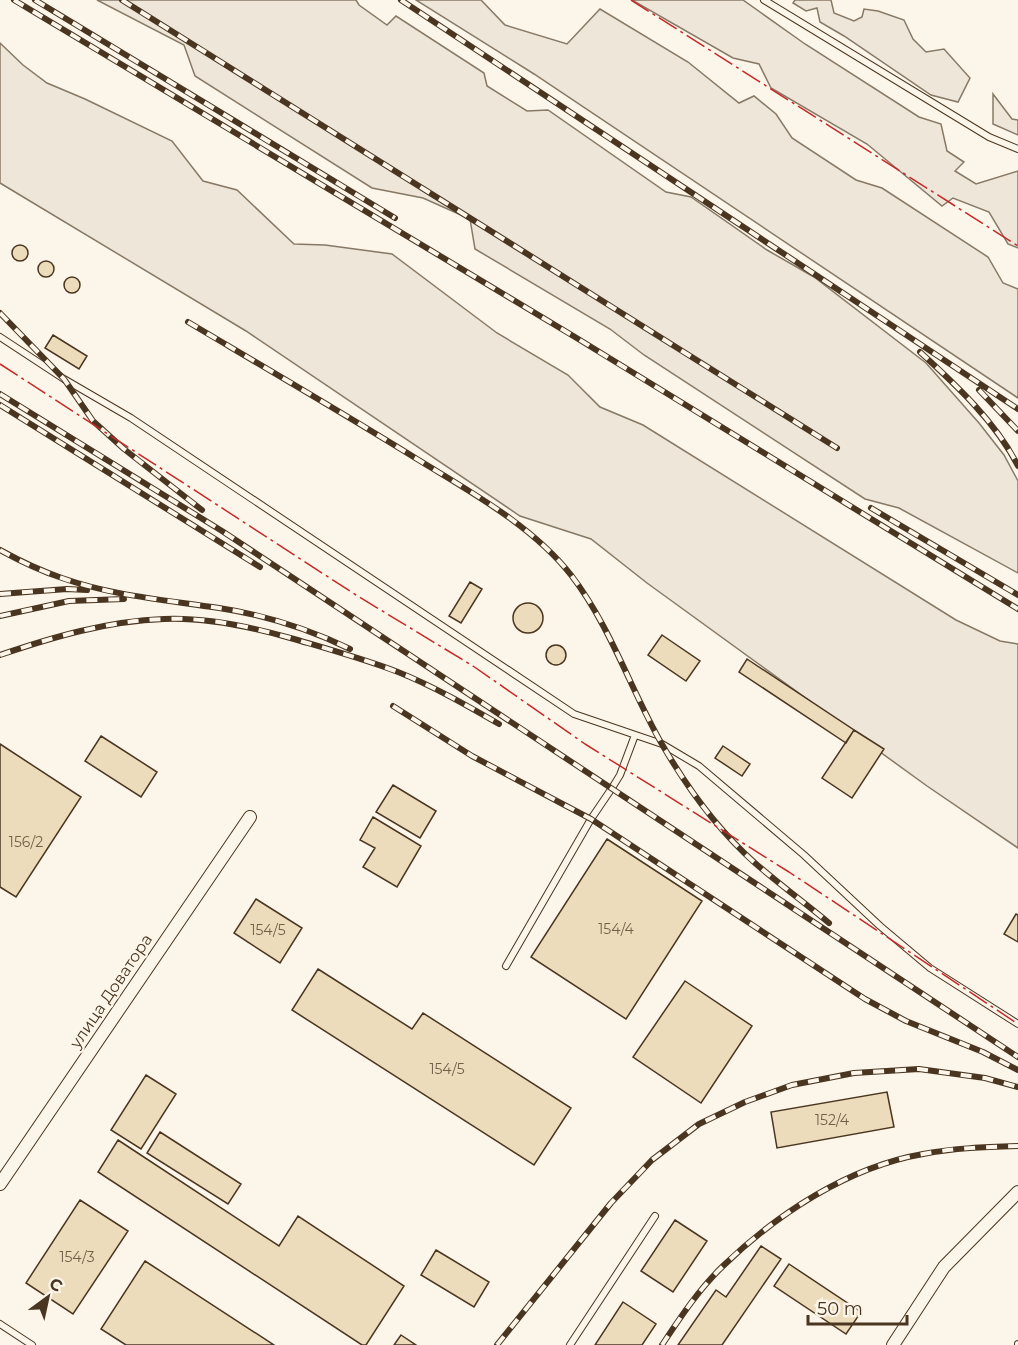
<svg xmlns="http://www.w3.org/2000/svg" width="1018" height="1345" font-family="Montserrat,sans-serif">
<rect width="100%" height="100%" fill="#fbf6e9"/>
<path fill="#ede6d9" stroke="#887966" stroke-width="1.5" d="M97,0H356L359,5L387,25L396,16L484,73L487,86L527,111L548,110L666,192L691,197L767,250L814,277L926,363L979,423L1004,455L1018,481V573L899,508L865,499L644,355L610,329L475,249L470,219L423,198L372,188L195,76L184,45Z
M416,0H481L505,25L567,44L600,9L688,62L739,103L754,96L776,114L792,138L856,180L882,188L988,257L1003,283L1018,289V398L534,74Z
M632,0H743L805,44L919,117L941,124L947,151L964,162L955,171L976,184L1018,171V248L1008,244L989,212L953,198L942,206L867,144L771,88L759,64L733,58Z
M795,0H831L834,13L854,21L862,17L864,9L878,11L904,20L913,39L926,52L944,49L970,78L958,102L931,95L844,36L820,22L817,8L806,11L793,3Z
M0,43L23,65L47,83L85,99L172,141L203,181L237,190L294,244L325,245L392,254L497,333L568,375L600,407L643,425L956,620L1000,641L1018,644V848L927,786L647,583L591,539L520,516L246,331L0,183Z
M993,94L1012,119L1018,120V135L993,124Z"/>
<path fill="#ecdcbc" stroke="#4a3520" stroke-width="1.5" d="M12 253a8 8 0 1 1 16 0a8 8 0 1 1-16 0Z
M38 269a8 8 0 1 1 16 0a8 8 0 1 1-16 0Z
M64 285a8 8 0 1 1 16 0a8 8 0 1 1-16 0Z
M53,335L87,356L79,369L45,348Z
M470,582L482,589L461,623L449,616Z
M513 618a15 15 0 1 1 30 0a15 15 0 1 1-30 0Z
M662,635L700,661L686,681L648,655Z
M546 655a10 10 0 1 1 20 0a10 10 0 1 1-20 0Z
M747,659L854,730L846,743L739,672Z
M854,730L884,749L852,798L822,778Z
M101,736L157,772L141,797L85,761Z
M0,744L81,797L16,897L0,887Z
M723,746L750,764L742,776L715,758Z
M393,785L436,811L420,838L376,812Z
M373,817L421,846L397,887L363,867L375,848L360,840Z
M607,839L702,901L626,1019L531,957Z
M256,899L302,928L280,963L234,933Z
M1016,914L1018,915V942L1004,934Z
M318,969L412,1029L423,1013L571,1108L534,1165L292,1010Z
M685,981L752,1026L701,1103L633,1057Z
M146,1075L176,1094L141,1149L111,1130Z
M887,1092L894,1127L777,1148L771,1112Z
M160,1132L241,1184L228,1204L147,1153Z
M118,1140L279,1246L298,1216L404,1286L366,1345H362L98,1172Z
M80,1200L128,1231L73,1314L26,1283Z
M675,1220L707,1241L673,1292L641,1271Z
M761,1246L781,1259L722,1345H678L716,1290L726,1297Z
M436,1250L489,1282L474,1307L421,1275Z
M145,1261L274,1345H126L101,1329Z
M789,1264L861,1312L846,1334L774,1286Z
M623,1302L656,1324L642,1345H595Z
M401,1335L416,1345H394Z"/>
<g fill="none" stroke-linecap="round" stroke-linejoin="round">
<g stroke="#4a3520" stroke-width="8">
<path id="service" d="M764,0L989,137L1018,149
M0,337L64,379L131,418L574,714L662,744L699,766L804,855L880,926L930,968L1018,1024
M506,966L591,819L612,788L620,775L635,735
M0,1324L32,1345
M570,1345L655,1216
M1018,1345V1344"/>
</g>
<g stroke="#4a3520" stroke-width="14">
<path id="minor" d="M0,1184L250,817
M893,1345L944,1267L1018,1192"/>
</g>
<use href="#service" stroke="#fbf6e9" stroke-width="6"/>
<use href="#minor" stroke="#fbf6e9" stroke-width="12"/>
<g stroke="#4a3520" stroke-width="6">
<path id="rail" d="M14,0L575,337L1018,609
M35,0L395,218
M122,0L837,448
M401,0L1018,409
M0,313L64,379L93,421L124,449L202,510
M188,322C264,367 341,412 417,459C469,491 533,526 571,575C611,627 631,691 663,746C688,789 718,830 755,863C779,884 805,903 829,923
M920,352C956,385 996,422 1018,466
M979,390L1018,431
M0,394L222,531L1018,1057
M0,405L260,567
M871,508L1018,595
M0,550C20,561 41,571 62,578C113,596 167,600 219,608C265,615 309,629 350,649
M0,594L67,589L87,590
M0,616L69,601L124,599
M0,655C53,637 107,621 164,619C207,617 252,627 294,639C328,649 364,659 398,672C433,686 466,705 499,724
M393,706L472,756L591,819L865,999L906,1021L983,1052L1018,1070
M497,1345L611,1203L652,1160L699,1124L745,1102L792,1085L854,1073L919,1069L985,1078L1018,1087
M662,1345C680,1318 699,1289 723,1266C777,1214 848,1167 923,1154C954,1148 986,1147 1018,1146"/>
</g>
<use href="#rail" stroke="#fbf6e9" stroke-width="4" stroke-dasharray="11" stroke-linecap="butt"/>
<path stroke="#c62828" stroke-width="1.5" stroke-dasharray="21 4.5 3 4.5" stroke-linecap="butt" d="M631,0L1018,246
M0,364L356,595L473,666L585,744L789,872L1018,1024"/>
</g>
<g text-anchor="middle" dominant-baseline="central" stroke-width="4.5" stroke-linejoin="round" paint-order="stroke">
<g font-size="14" fill="#725f47">
<text x="26" y="842">156/2</text>
<text x="616" y="929">154/4</text>
<text x="268" y="930">154/5</text>
<text x="447" y="1069">154/5</text>
<text x="832" y="1120">152/4</text>
<text x="77" y="1257">154/3</text>
</g>
<g font-size="16" fill="#4a3520" stroke="#fbf6e9">
<text transform="translate(111 991) rotate(-56)">улица Доватора</text>
</g>
</g>
<g transform="translate(48 1297) rotate(33)" stroke="#fbf6e9" stroke-width="4.5" paint-order="stroke">
<path d="M0-4.5L10 22L0 15L-10 22Z" fill="#4a3520"/>
<text y="-9" font-size="16" font-weight="bold" text-anchor="middle" fill="#4a3520">С</text>
</g>
<path d="M808 1315v9h99v-9" fill="none" stroke="#4a3520" stroke-width="3"/>
<text x="817" y="1315" font-size="18" fill="#4a3520" stroke="#fbf6e9" stroke-width="4.5" paint-order="stroke">50 m</text>
</svg>
